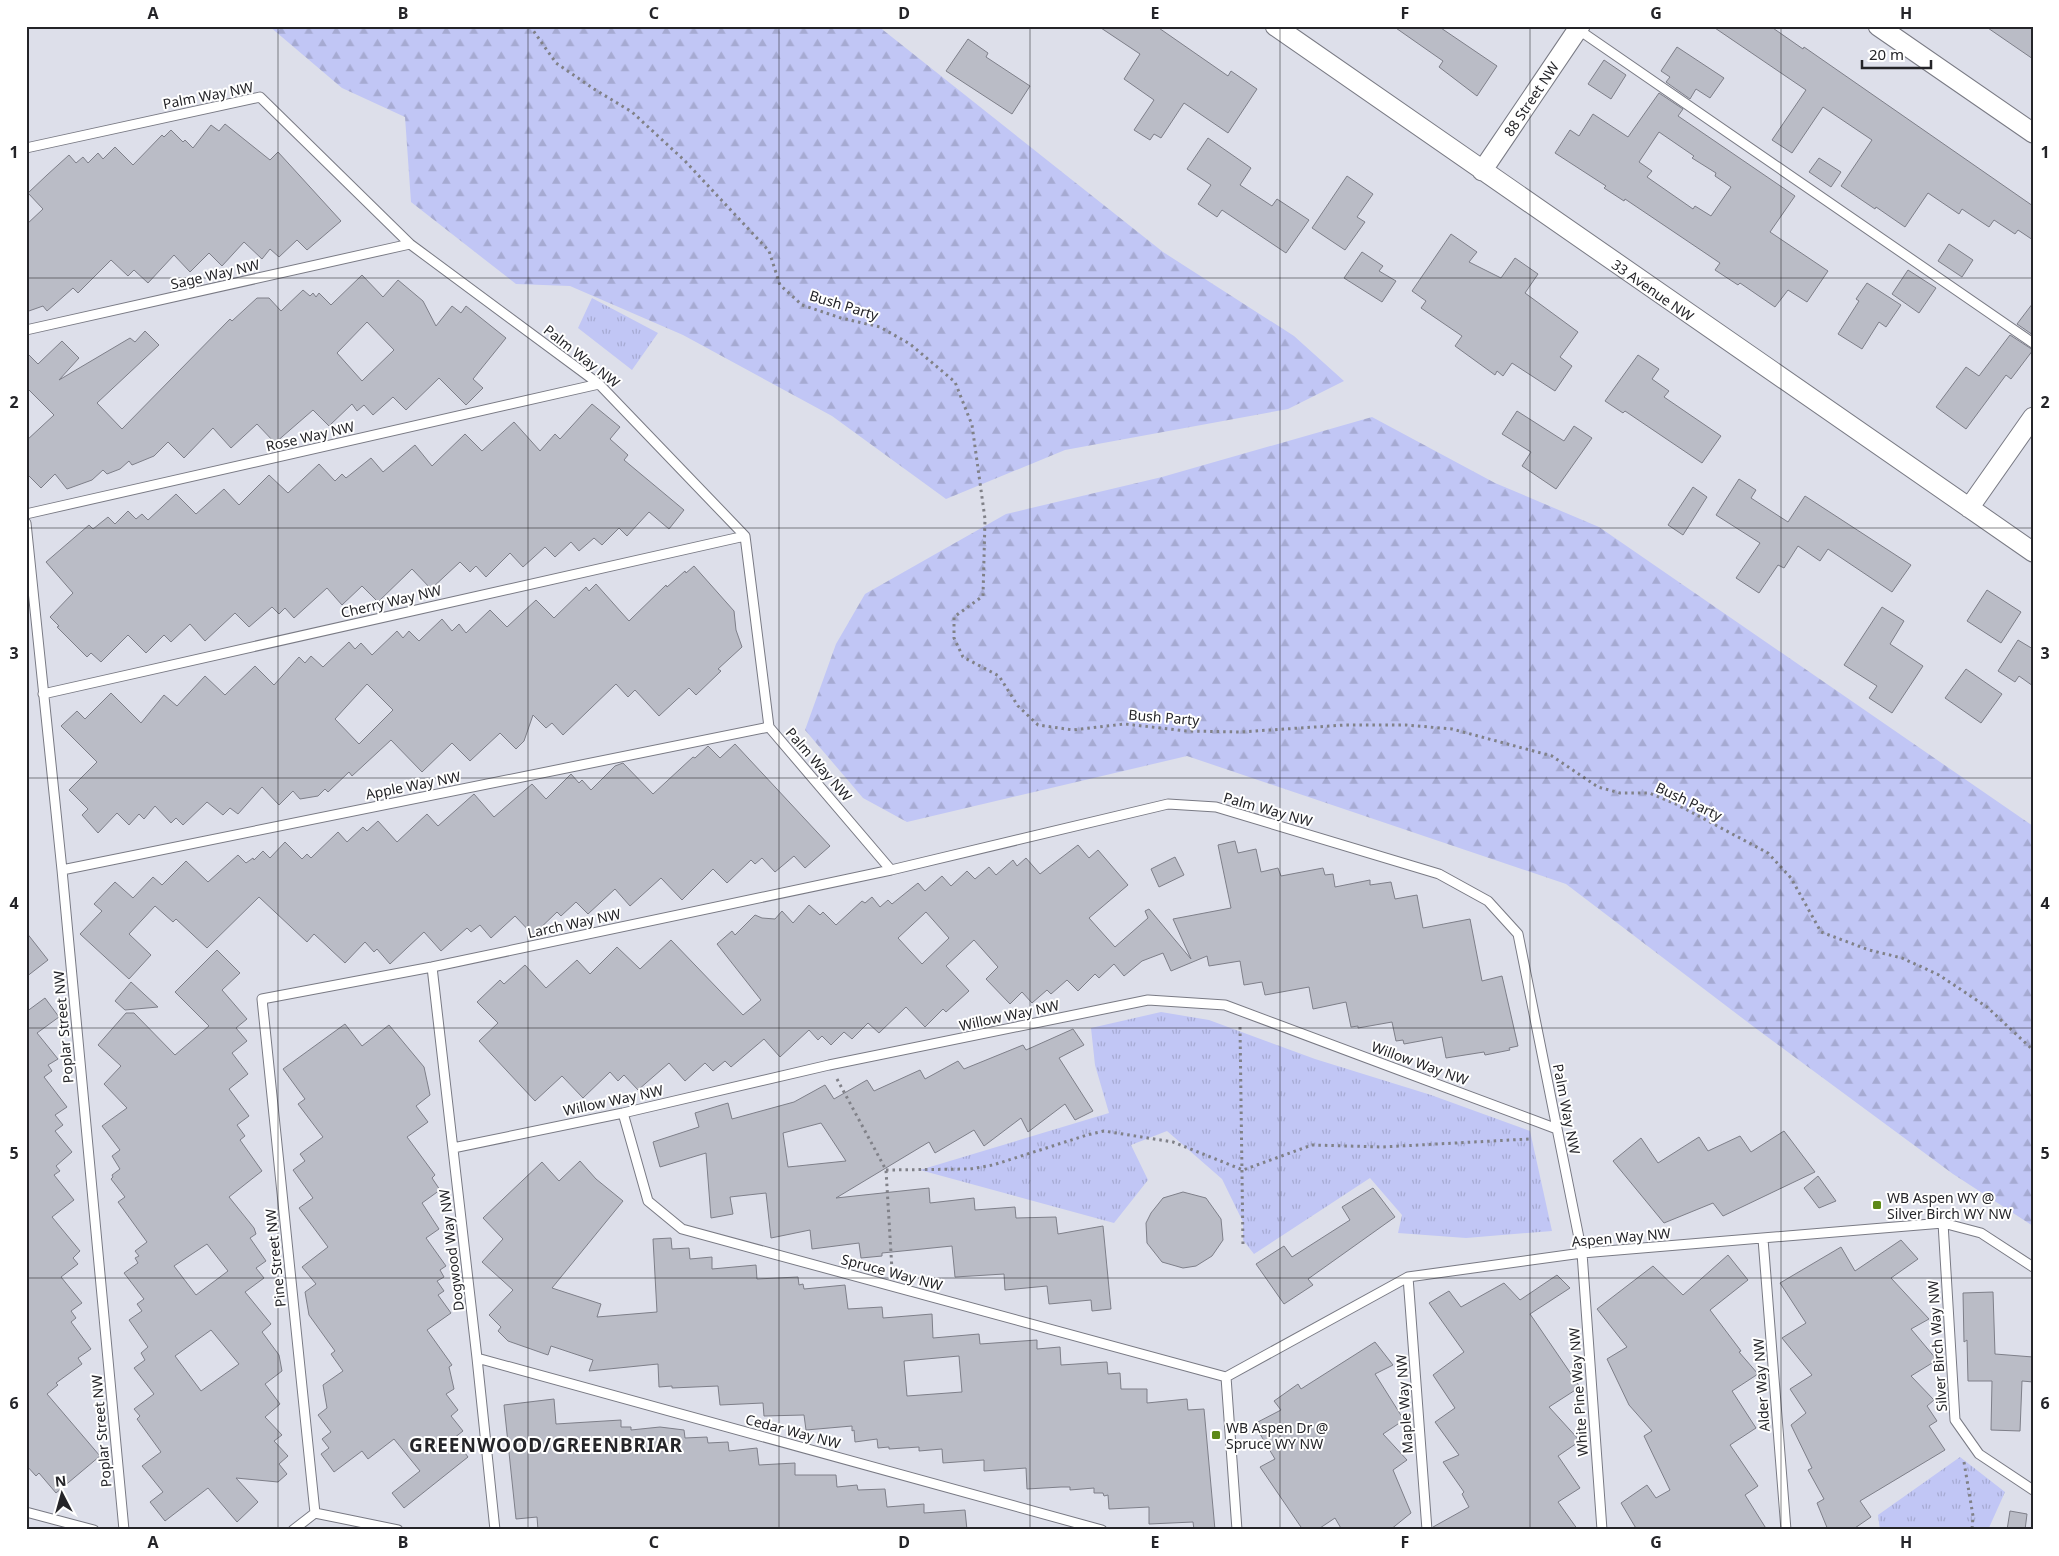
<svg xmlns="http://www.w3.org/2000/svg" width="2059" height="1556" font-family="'Noto Sans',sans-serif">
<defs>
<pattern id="grass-tufts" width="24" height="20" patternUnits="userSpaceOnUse" patternTransform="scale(1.25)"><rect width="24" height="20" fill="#c1c6f5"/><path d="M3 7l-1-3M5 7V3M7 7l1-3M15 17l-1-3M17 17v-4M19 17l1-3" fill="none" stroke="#a6aad2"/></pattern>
<pattern id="forest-firs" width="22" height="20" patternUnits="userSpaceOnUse" patternTransform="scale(1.25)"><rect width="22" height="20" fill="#c1c6f5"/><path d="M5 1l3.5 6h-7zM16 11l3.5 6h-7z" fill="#a6aad2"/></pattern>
</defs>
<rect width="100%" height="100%" fill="#dddfea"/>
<path fill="url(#grass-tufts)" d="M592,298L658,333L632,370L578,328Z
M1161,1012L1209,1020L1315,1059L1431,1095L1530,1131L1552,1231L1466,1238L1398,1233L1402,1215L1370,1178L1254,1254L1243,1240V1222L1222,1179L1167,1131L1131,1145L1148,1180L1114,1223L920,1170L1109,1113L1095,1065L1091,1028Z
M1960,1457L2005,1492L1988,1530H1880L1878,1515Z"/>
<path fill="url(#forest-firs)" d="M269,26H878L1163,252L1294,336L1344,381L1288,409L1065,450L946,499L832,416L683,335L570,286L516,284L411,202L405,117L342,88Z
M1372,417L1495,483L1599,527L2033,826V1226L1953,1174L1754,1027L1566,884L1187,756L907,822L863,798L805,730L836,644L865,594L1006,514L1162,477Z"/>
<path fill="#babcc6" stroke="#7e7f89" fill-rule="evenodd" d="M1098,26H1156L1228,76L1231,71L1257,89L1228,133L1184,103L1161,138L1154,134L1150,140L1134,130L1154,100L1124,79L1140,54Z
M1393,26H1438L1497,66L1477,96L1439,67L1443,61Z
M1712,26H1770L1803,49L1804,47L2033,206V240L2018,230L2015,234L1994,220L1989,227L1962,209L1959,214L1928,193L1905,227L1876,207L1875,209L1841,186L1872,140L1823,107L1792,153L1772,140L1806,90Z
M1985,26H2033V59Z
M968,39L988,53L986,57L1030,86L1012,114L946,71Z
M1677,47L1724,78L1710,98L1696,89L1690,99L1666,82L1670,77L1661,71Z
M1604,60L1626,75L1611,99L1588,84Z
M1659,93L1683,109L1678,116L1795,196L1770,232L1828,271L1807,302L1788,290L1775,307L1740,283L1738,285L1715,270L1720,263L1625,199L1624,201L1604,188L1606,186L1555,153L1570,130L1579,136L1593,114L1628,137ZM1659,132L1694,156L1692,158L1716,173L1715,176L1731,187L1711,216L1695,206L1693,209L1647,177L1652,171L1639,162Z
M225,124L270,160L278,152L341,221L307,250L297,240L279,257L270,249L262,259L244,242L222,266L209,253L190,272L174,255L148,283L134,270L128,276L111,260L78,293L73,288L47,311L43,306L26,312V225L43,209L28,193L47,175L69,155L76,163L83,157L88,163L98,153L103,159L115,147L133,165L162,135L164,137L171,130L183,142L185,140L193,148L211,125L219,131Z
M1208,138L1251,168L1240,185L1272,206L1277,199L1309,220L1286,253L1222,210L1217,217L1198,204L1211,185L1187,169Z
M1819,158L1841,172L1831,187L1809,172Z
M1347,176L1373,194L1357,217L1365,222L1345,250L1312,228Z
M1451,234L1477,252L1469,262L1501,278L1515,258L1538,274L1525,293L1578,332L1560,357L1572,366L1555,391L1512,363L1503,376L1497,371L1495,375L1455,346L1462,336L1421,308L1426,301L1412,291Z
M1949,244L1973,260L1962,277L1938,261Z
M1362,252L1383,266L1379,271L1396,281L1382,302L1344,278Z
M1908,270L1936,288L1919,313L1892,294Z
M362,275L383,297L398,280L423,301L436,326L452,306L461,313L466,306L506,338L473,379L483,388L466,405L439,378L406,410L393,397L373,415L364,405L357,411L352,404L329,426L313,410L275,443L257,424L231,448L213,428L184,458L168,442L154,456L132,465L129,461L120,469L107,474L103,470L92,480L67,489L55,474L41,488L26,473V441L54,415L26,387V352L38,364L62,341L79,358L59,380L130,338L135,342L145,331L159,345L97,403L122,429L230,319L232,321L257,298H269L281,311L303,290L310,296L313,293L316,297L319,293L331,305ZM367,322L394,350L362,381L337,353Z
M1867,283L1901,305L1886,327L1879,322L1862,349L1838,334L1859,301L1856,299Z
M2033,303V335L2017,324Z
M2010,335L2033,350L2011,379L2006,375L1966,429L1936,407L1966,367L1979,376Z
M1638,355L1659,369L1652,379L1669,391L1664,397L1721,436L1702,463L1625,411L1623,413L1605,401Z
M592,404L620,427L610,439L628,455L624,460L684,510L669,529L649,512L627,536L619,528L602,545L594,538L579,551L571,542L555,557L545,547L523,567L510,553L486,577L476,566L470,572L460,562L431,589L412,569L378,602L362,586L342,605L327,588L294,618L285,608L279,614L272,607L249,627L235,613L205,641L190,624L171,642L164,635L146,653L128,635L101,662L91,653L87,657L57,627L59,626L50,617L73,593L46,562L89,525L93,529L108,517L115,524L128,511L136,519L142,514L148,520L176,494L196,514L224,489L239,505L269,475L288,493L319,464L335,481L342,474L346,478L371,458L383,472L415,445L432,466L465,434L482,451L514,422L540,451L555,434L560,439Z
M1517,411L1564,441L1574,426L1592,438L1556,489L1522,466L1531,452L1502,434Z
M1739,479L1756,490L1751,498L1788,522L1805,496L1911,565L1892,592L1828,549L1820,561L1798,546L1784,568L1778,565L1759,593L1736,578L1760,543L1716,515Z
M1693,487L1707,497L1683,535L1668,525Z
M694,566L734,611L736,630L742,647L718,669L721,671L696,695L689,688L659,716L635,690L628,697L616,684L563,735L552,723L546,728L533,715L524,741L516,749L500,733L470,761L452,743L422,772L391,740L352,776L349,772L328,792L325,789L318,796L300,799L293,791L279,805L262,787L238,814L230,808L223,815L207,802L183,825L176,818L171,823L155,806L144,819L139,814L129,825L117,813L98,833L82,815L88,809L69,790L97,762L61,726L77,711L85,719L111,693L141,723L164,695L177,706L205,676L225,695L255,666L274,685L299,657L305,663L311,656L323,667L349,642L355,649L361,643L372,655L397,631L403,638L409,631L419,641L442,619L452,631L459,624L466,633L490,610L507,627L536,600L554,618L586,587L589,591L596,584L629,621L666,585L667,587L685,571L686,573ZM367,684L393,710L359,744L335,719Z
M1987,590L2021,612L2001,643L1967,621Z
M1882,607L1904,621L1890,644L1923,666L1892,713L1869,698L1877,686L1844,665Z
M2018,640L2033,649V686L2019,676L2015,682L1998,671Z
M1966,669L2002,694L1981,723L1945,698Z
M735,744L830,846L805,868L794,856L775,872L762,858L755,864L751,860L727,883L713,869L682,900L661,878L630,906L615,889L588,914L576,902L561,916L557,912L533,935L515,916L491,938L480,925L471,932L467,928L441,951L424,932L390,964L377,949L374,952L365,942L345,963L314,934L307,942L259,897L207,948L176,919L173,922L155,906L129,934L151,955L129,979L80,934L102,911L94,904L115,882L133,898L153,877L162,885L186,861L208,882L238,855L246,863L253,858L254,860L263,851L270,858L285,842L302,859L307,854L311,858L338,832L347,842L363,827L367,831L378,821L397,842L427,814L438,826L474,794L494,817L532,784L546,799L571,774L579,783L582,780L591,790L615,766L623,763L653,794L693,757L695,758L708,746L720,758Z
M1235,841L1238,853L1256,849L1261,872L1278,868L1281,876L1323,868L1325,875L1333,874L1335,887L1370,880V885L1391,882L1395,899L1417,895L1423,928L1470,919L1482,981L1502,976L1518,1046L1509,1048L1510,1050L1485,1055L1484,1052L1446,1058L1442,1037L1404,1044L1403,1040L1396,1041L1392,1022L1358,1028V1026L1351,1027L1346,1002L1313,1009L1309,987L1265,995L1262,982L1244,985L1240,961L1209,966L1207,956L1171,971L1163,953L1142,961L1124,976L1114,964L1099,978L1095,974L1078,991L1067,980L1051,994L1047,990L1032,1003L1022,992L1010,1004L986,979L998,967L974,940L946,966L969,991L946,1012L943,1009L925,1027L906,1007L879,1033L868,1023L852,1039L844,1032L831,1045L822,1036L818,1040L809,1030L780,1057L764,1039L731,1067L725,1061L713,1071L705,1063L685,1081L669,1063L638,1090L624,1075L618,1081L610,1072L583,1098L562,1076L535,1101L479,1041L498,1023L477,1002L500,980L504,984L525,965L546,988L577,960L590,974L617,947L640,969L671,940L743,1015L761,1000L717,944L732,931L735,935L755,915L762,918L775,919L782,911L793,923L809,905L820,915L823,912L836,925L862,901L865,903L872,897L880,907L888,900L892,904L918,883L925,891L942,876L951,886L967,871L975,879L989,867L996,875L1013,860L1017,866L1026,858L1040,874L1078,845L1089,858L1098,850L1128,885L1089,918L1115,947L1148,918L1145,911L1149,909L1191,959L1173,919L1231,908L1218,845ZM926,912L949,938L922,964L898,938Z
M1175,857L1184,875L1159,887L1151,869Z
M26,932L48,960L26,977Z
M217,950L240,973L222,990L247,1019L236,1028L247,1041L232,1053L248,1074L229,1089L249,1116L237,1125L245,1136L240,1140L262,1171L229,1197L254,1228L256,1234L250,1238L266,1261L256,1268L264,1278L245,1292L271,1324L262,1332L279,1355L282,1371L265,1384L280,1404L265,1417L282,1435L274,1441L288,1456L279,1464L287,1474L278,1482L236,1478L258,1502L237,1522L208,1488L165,1521L150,1502L163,1492L142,1466L161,1452L137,1419L140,1416L134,1409L154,1394L134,1368L145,1360L141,1353L148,1347L129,1320L142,1311L137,1304L144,1299L124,1273L138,1263L135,1258L139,1256L135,1251L147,1242L118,1202L125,1197L111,1179L113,1177L112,1175L120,1169L112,1156L120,1150L102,1126L127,1108L104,1084L121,1066L98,1045L126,1013H134L175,1055L209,1026L175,992ZM207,1244L228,1271L196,1295L174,1266ZM211,1330L239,1364L201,1391L175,1356Z
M131,982L158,1007L125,1010L115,1001Z
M45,998L59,1017L37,1033L58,1059L48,1065L52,1071L44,1077L67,1107L55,1115L63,1125L55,1131L72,1152L56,1166L60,1171L54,1175L74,1200L52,1217L80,1251L73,1258L78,1264L61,1277L82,1303L71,1311L76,1318L71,1322L91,1349L78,1358L82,1364L56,1383L58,1385L47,1394L100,1456L56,1493L39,1473L36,1476L26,1465V1012Z
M345,1024L362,1046L389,1025L424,1067L430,1095L416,1106L428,1122L407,1137L435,1175L432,1178L440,1190L422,1203L439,1229L426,1238L446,1266L440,1270L444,1277L437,1281L444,1291L438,1295L451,1313L427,1330L452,1365L449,1367L454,1389L446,1394L458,1410L451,1416L463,1431L454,1438L468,1457L404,1508L392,1493L420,1471L394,1439L368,1459L362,1451L334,1472L321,1454L329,1448L322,1439L331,1432L318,1415L327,1408L323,1385L343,1371L331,1354L335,1351L309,1315L305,1292L316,1284L302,1267L328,1247L299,1208L313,1198L293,1170L305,1161L300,1154L323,1137L298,1104L305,1099L283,1069Z
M1073,1029L1084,1045L1059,1058L1093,1111L1075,1120L1065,1104L1028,1132L1021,1118L984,1146L974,1130L935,1153L929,1142L836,1198L929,1188L930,1203L974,1198L975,1210L1015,1207L1016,1218L1056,1217L1058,1234L1103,1226L1111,1309L1092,1311L1091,1300L1049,1304L1047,1286L1005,1290L1004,1274L955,1277L952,1246L882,1253V1256L861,1258L859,1243L812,1249L810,1230L771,1238L766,1193L730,1197L733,1214L711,1218L706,1153L660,1167L653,1142L699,1127L695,1113L728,1103L732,1119L794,1102L825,1085L834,1099L867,1080L874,1091L920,1070L925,1079L958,1061L964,1069L1023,1045L1026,1050ZM821,1123L846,1161L788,1167L783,1133Z
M1784,1131L1815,1172L1723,1216L1713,1203L1664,1223L1613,1161L1641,1138L1658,1163L1699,1137L1708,1151L1740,1136L1751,1152Z
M580,1161L596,1179L623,1201L552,1288L601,1304L597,1317L657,1312L653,1239L671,1238L672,1249L689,1248L690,1259L712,1257V1269L756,1265L757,1279L798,1277L799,1285L803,1284L804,1289L845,1285L848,1309L882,1307L883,1318L932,1314L933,1338L979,1334L980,1344L1037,1340V1349L1060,1347L1061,1365L1107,1362L1108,1374L1120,1373L1121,1389H1147V1403L1187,1399L1188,1410L1204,1409L1215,1530H1194L1193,1522L1149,1524V1507L1109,1509L1108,1495L1104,1496L1103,1493H1094V1488L1070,1490V1487H1061L1027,1489L1026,1468L984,1471V1460L943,1463L942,1449L919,1451V1447L889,1449V1447L878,1448L877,1439L855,1442L854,1430L852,1431V1426L806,1430L804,1415L764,1416L763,1403L720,1405L718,1386L672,1388V1386L659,1387L658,1364L589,1371L593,1360L551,1346L548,1355L508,1341L498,1331L501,1327L489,1315L513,1290L482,1262L503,1239L483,1218L542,1162L559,1181ZM959,1356L962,1392L907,1396L904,1361Z
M1818,1176L1836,1201L1819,1208L1804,1188Z
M1373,1188L1395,1217L1308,1279L1313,1285L1284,1304L1256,1264L1284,1246L1292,1257L1350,1220L1342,1207Z
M1183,1192L1206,1198L1221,1219L1223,1240L1212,1256L1196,1266L1183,1268L1162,1262L1147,1243L1146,1223L1151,1213L1163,1198Z
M1901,1240L1918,1259L1891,1278L1929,1319L1911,1329L1937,1360L1911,1376L1934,1400L1927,1406L1937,1421L1929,1426L1945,1450L1860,1501L1871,1517L1852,1530H1828L1817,1503L1824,1499L1808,1470L1812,1468L1791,1425L1806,1413L1790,1389L1812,1375L1782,1338L1806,1323L1780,1283L1841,1247L1855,1271Z
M1728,1255L1748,1280L1710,1310L1741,1351L1739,1352L1758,1374L1732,1391L1756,1428L1730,1445L1758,1486L1745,1495L1767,1530H1637L1621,1503L1647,1485L1656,1498L1670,1490L1644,1436L1652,1431L1629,1405L1607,1359L1627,1347L1597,1309L1653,1266L1683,1295Z
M1557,1275L1570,1288L1530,1314L1580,1387L1549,1407L1580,1441L1558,1456L1580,1488L1558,1502L1578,1530H1433V1527L1469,1507L1462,1494L1464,1492L1443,1462L1459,1455L1435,1422L1455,1408L1433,1375L1464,1352L1429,1303L1449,1291L1461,1307L1504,1283L1520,1300Z
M1993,1292L1995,1354L2033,1357V1382L2022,1381L2020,1431L1991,1430L1992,1381H1968L1967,1340L1964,1342L1963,1293Z
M1375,1342L1393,1365L1375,1374L1404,1420L1383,1434L1407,1460L1393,1470L1411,1513L1390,1530H1342L1335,1518L1317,1530H1303L1260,1467L1275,1459L1254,1424L1281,1410L1274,1401L1298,1384L1301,1389Z
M554,1399L556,1424L621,1420V1427H631V1430L660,1427L684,1430L685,1438L707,1437L708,1443L728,1442L729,1451L757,1448L759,1465L795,1463V1475H836L837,1487L857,1485L858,1490L885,1489L887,1507L924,1504V1513L965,1510L967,1530H869V1528L848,1530H538L537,1517L516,1519L504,1405Z
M2010,1511L2027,1514L2025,1530H2007Z"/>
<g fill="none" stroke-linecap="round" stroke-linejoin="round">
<g stroke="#797a84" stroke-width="11">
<path id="service" d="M1576,28L2033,343
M26,148L260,97L410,244L599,384L745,536L769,727L891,870L1168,804L1216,807L1439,874L1488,901L1518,934L1582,1253L1602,1530
M26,330L410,244
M26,514L599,384
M26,523L62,870L124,1530
M43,694L745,536
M62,870L769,727
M432,967L477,1358L495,1530
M623,1113L648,1201L682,1229L1226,1377
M453,1148L623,1113L829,1065L1148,1000L1225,1005L1557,1129
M1943,1223L1955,1420L1979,1454L2033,1490
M1763,1239L1786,1530
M1408,1277L1427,1530
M477,1358L1102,1530
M1226,1377L1408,1277L1582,1253L1943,1223L1981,1233L2033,1267
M1226,1377L1237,1530
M26,1512L94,1530
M315,1513L262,999L432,967L891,870
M293,1530L315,1513L398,1530"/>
</g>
<g stroke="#797a84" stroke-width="21">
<path id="minor" d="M1275,26L2033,552
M1878,26L2033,133
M1482,171L1580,26
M1969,508L2033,417"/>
</g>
<path stroke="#808188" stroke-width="3" stroke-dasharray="2.5 4" stroke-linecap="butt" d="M530,26L556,63L594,89L632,112L685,161L769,251L780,285L802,305L841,318L880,327L910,344L955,382L972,425L985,519L983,596L954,617V638L963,657L999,676L1018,706L1038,725L1073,730L1125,724L1186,731L1240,732L1345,725H1406L1452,729L1552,756L1598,787L1620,793H1649L1676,804L1768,853L1791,878L1821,932L1869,950L1902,958L1939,975L1987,1007L2033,1050
M1240,1027L1243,1247
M837,1079L886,1170L892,1270
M886,1170L970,1169L993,1165L1087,1135L1104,1131L1173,1142L1243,1170L1312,1145L1382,1147L1529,1139
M1964,1462L1973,1516L1972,1530"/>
<use href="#service" stroke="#fff" stroke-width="9"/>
<use href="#minor" stroke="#fff" stroke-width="19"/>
</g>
<path fill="none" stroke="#242428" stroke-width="1" stroke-opacity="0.55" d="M278,26V1530M528,26V1530M779,26V1530M1030,26V1530M1280,26V1530M1530,26V1530M1781,26V1530M26,278H2033M26,528H2033M26,778H2033M26,1028H2033M26,1278H2033"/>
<g fill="#5d8918" stroke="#fff" stroke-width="2">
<rect x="1872" y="1200" width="10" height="10" rx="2.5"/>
<rect x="1211" y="1430" width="10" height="10" rx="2.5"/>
</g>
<g text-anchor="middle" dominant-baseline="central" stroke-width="4" stroke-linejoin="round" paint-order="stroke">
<g font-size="14" fill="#242428" stroke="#fff">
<text transform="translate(208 95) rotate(-11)">Palm Way NW</text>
<text transform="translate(1531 99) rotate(-56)">88 Street NW</text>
<text transform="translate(215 274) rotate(-13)">Sage Way NW</text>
<text transform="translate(1653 290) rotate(35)">33 Avenue NW</text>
<text transform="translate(844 305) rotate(17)">Bush Party</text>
<text transform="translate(582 356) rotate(38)">Palm Way NW</text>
<text transform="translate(310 436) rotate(-13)">Rose Way NW</text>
<text transform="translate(391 601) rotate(-13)">Cherry Way NW</text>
<text transform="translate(1164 717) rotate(5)">Bush Party</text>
<text transform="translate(819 764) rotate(49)">Palm Way NW</text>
<text transform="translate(413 785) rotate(-11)">Apple Way NW</text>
<text transform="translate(1689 801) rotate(25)">Bush Party</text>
<text transform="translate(1268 809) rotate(16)">Palm Way NW</text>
<text transform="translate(574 923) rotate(-12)">Larch Way NW</text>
<text transform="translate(1009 1015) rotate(-12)">Willow Way NW</text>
<text transform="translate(63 1027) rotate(-95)">Poplar Street NW</text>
<text transform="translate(1420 1063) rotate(20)">Willow Way NW</text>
<text transform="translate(613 1100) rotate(-12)">Willow Way NW</text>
<text transform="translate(1567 1109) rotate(79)">Palm Way NW</text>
<text transform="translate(1621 1237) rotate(-5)">Aspen Way NW</text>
<text transform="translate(451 1250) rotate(-97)">Dogwood Way NW</text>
<text transform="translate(275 1258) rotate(-96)">Pine Street NW</text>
<text transform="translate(892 1272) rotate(15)">Spruce Way NW</text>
<text transform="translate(1937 1346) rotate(-94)">Silver Birch Way NW</text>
<text transform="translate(1761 1385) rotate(-94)">Alder Way NW</text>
<text transform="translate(1578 1392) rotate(-94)">White Pine Way NW</text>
<text transform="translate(1404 1404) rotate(-94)">Maple Way NW</text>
<text transform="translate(101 1431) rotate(-95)">Poplar Street NW</text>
<text transform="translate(793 1431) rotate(15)">Cedar Way NW</text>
</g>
<g font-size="14" fill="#242428" stroke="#fff" text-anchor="start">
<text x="1887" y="1197">WB Aspen WY @<tspan x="1887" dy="16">Silver Birch WY NW</tspan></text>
<text x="1226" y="1427">WB Aspen Dr @<tspan x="1226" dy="16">Spruce WY NW</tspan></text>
</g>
<g font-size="19" font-weight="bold" letter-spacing="1" fill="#242428" stroke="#fff">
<text x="546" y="1445">GREENWOOD/GREENBRIAR</text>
</g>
</g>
<rect width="2059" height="1556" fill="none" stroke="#ffffff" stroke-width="55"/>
<g transform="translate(62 1494) rotate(354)" stroke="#ffffff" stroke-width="4" paint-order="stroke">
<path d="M0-4L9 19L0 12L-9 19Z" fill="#242428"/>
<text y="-8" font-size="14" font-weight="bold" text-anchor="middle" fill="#242428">N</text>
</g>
<path d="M1862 60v8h69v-8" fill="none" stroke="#242428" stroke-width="2.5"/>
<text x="1869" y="60" font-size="15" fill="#242428" stroke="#ffffff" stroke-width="4" paint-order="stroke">20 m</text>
<rect x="28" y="28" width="2004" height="1500" fill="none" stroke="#242428" stroke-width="2"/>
<g font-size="16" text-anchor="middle" font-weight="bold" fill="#242428">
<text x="153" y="19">A</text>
<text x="403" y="19">B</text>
<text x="654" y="19">C</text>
<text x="904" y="19">D</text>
<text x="1155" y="19">E</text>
<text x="1405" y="19">F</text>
<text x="1656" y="19">G</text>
<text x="1906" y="19">H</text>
<text x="14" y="158">1</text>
<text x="2045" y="158">1</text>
<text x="14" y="408">2</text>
<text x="2045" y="408">2</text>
<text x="14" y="659">3</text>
<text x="2045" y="659">3</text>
<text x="14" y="909">4</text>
<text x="2045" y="909">4</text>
<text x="14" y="1159">5</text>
<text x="2045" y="1159">5</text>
<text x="14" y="1409">6</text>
<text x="2045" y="1409">6</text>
<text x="153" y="1548">A</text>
<text x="403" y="1548">B</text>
<text x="654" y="1548">C</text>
<text x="904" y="1548">D</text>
<text x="1155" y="1548">E</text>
<text x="1405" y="1548">F</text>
<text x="1656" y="1548">G</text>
<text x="1906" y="1548">H</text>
</g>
</svg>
